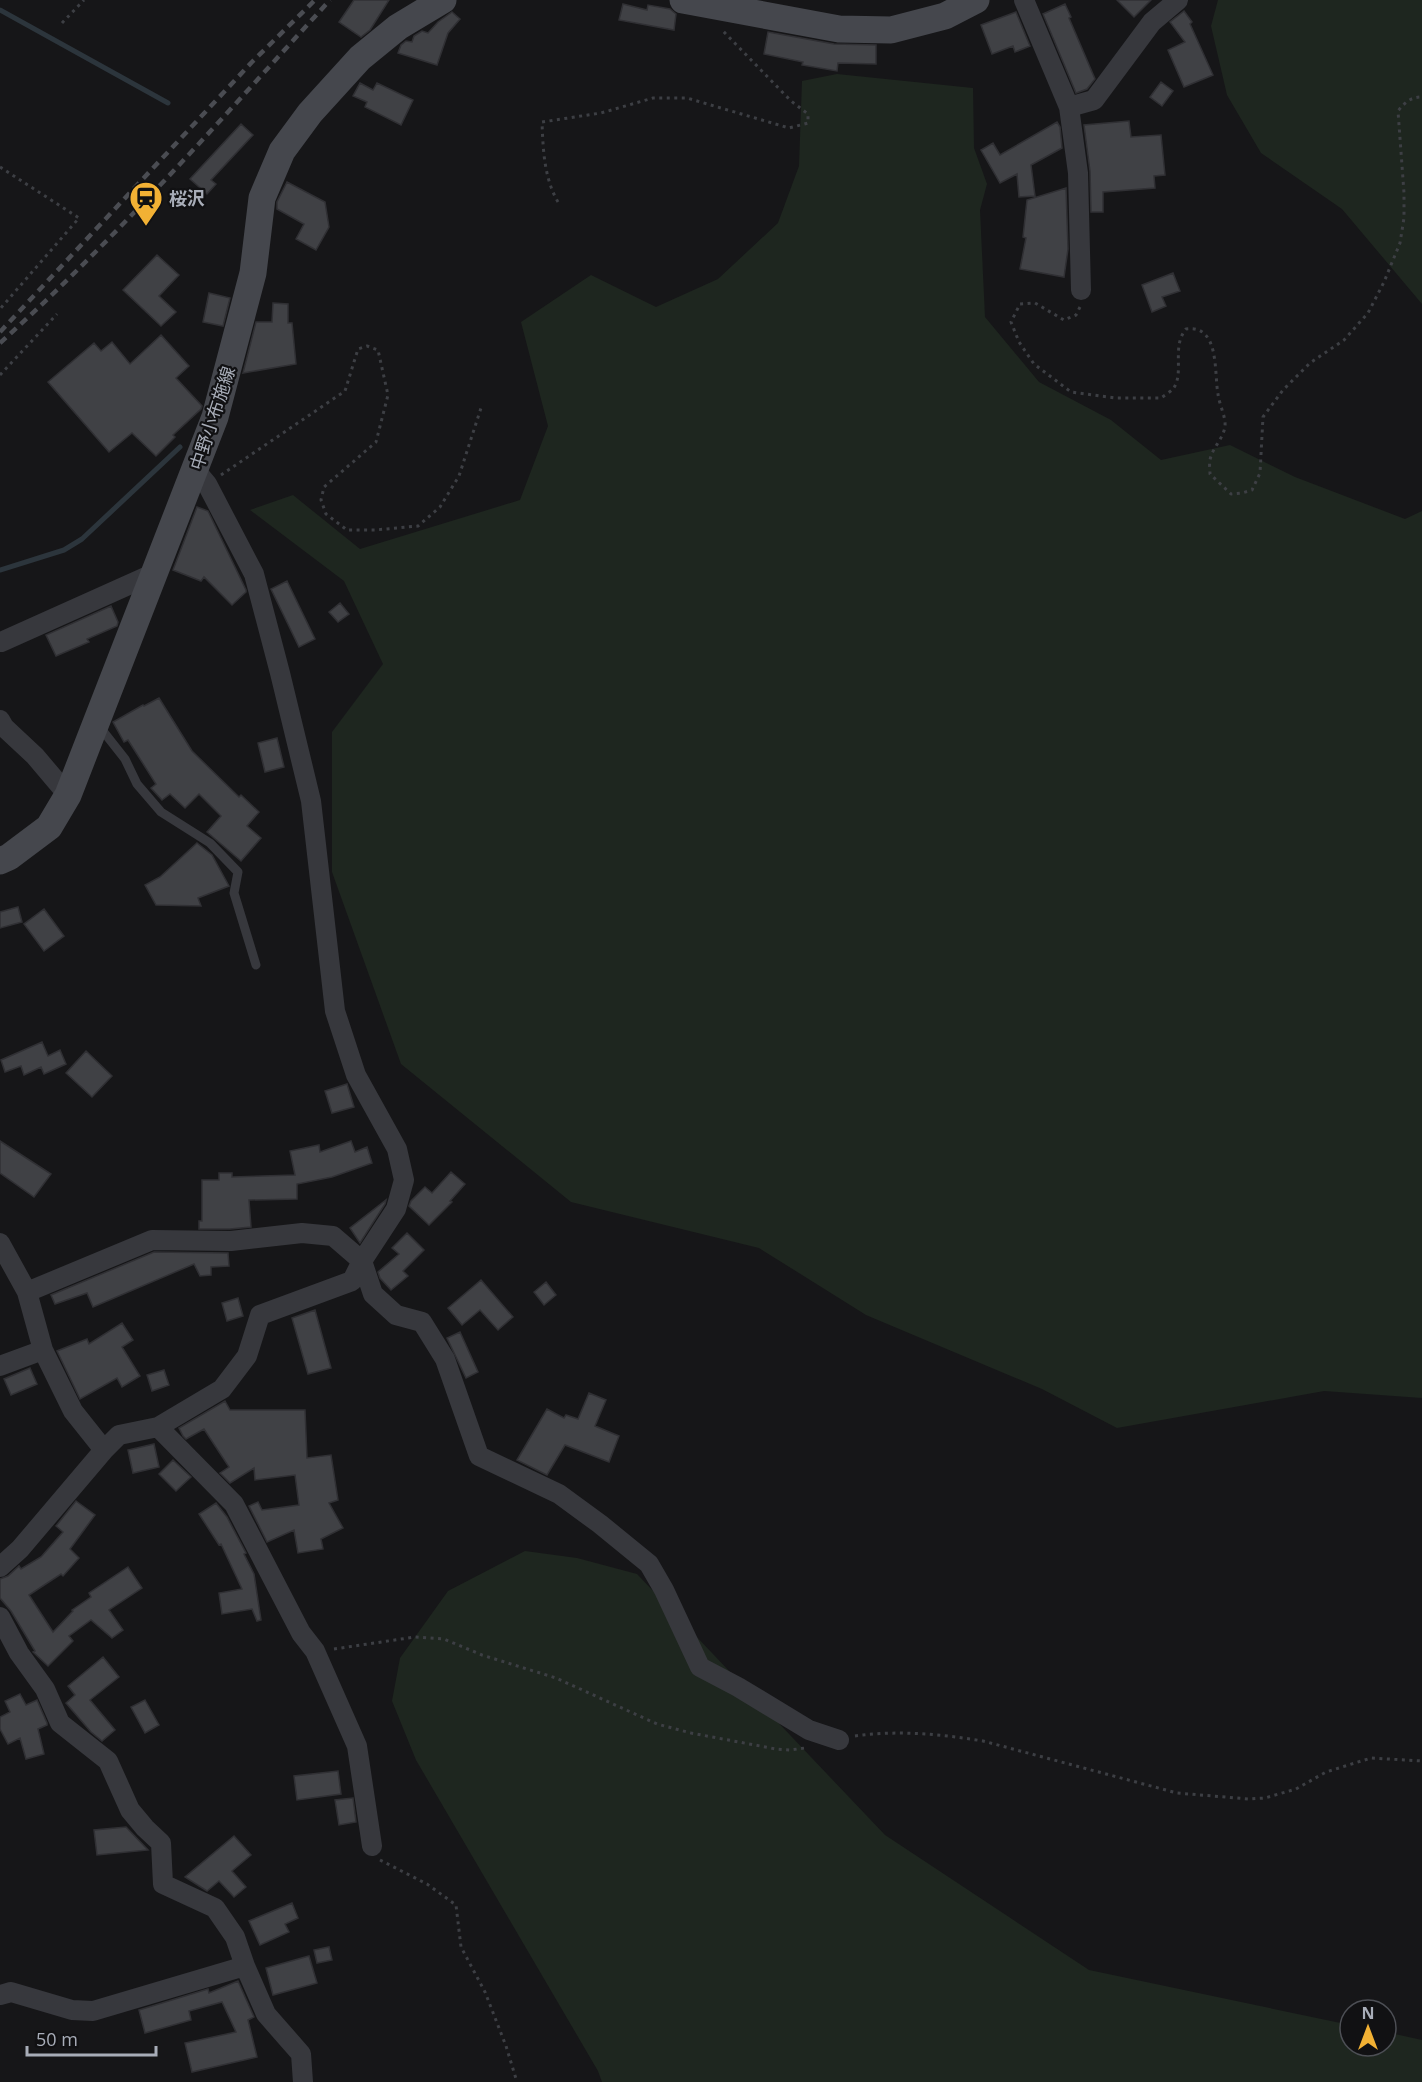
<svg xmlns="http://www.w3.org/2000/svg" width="1422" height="2082" font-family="'Open Sans','Noto Sans JP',sans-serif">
<rect width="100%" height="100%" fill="#161618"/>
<path fill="#1e261f" d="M1218,0H1422V304L1342,209L1261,153L1227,95L1211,26Z
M837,74L973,88L974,148L987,184L980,210L985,317L1039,382L1111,420L1161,460L1230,445L1295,477L1405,519L1422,511V1398L1324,1391L1117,1428L1042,1389L866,1315L759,1248L571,1202L401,1064L332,872V732L383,664L344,581L250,510L293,495L360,549L520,500L548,426L521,322L591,275L656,307L718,279L778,223L799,166L802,81Z
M525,1551L577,1558L637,1574L885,1835L1089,1970L1350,2025V2046H1386V2032L1422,2040V2082H602L598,2071L416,1760L392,1701L400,1658L448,1591Z"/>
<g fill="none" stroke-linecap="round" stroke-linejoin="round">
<path stroke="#2c353c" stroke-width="5" d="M0,10L168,103
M0,570L64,550L82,539L180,447"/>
</g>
<path fill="#404145" stroke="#303034" stroke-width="1.5" d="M354,0H389L370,30L361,37L339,22Z
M1117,0H1151L1134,17Z
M623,4L647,10L648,5L670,9L676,14L674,30L619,20Z
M1065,4L1071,17L1069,18L1095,79L1087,89L1076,93L1043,14Z
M1184,11L1192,22L1190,24L1213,75L1184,87L1168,50L1185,42L1170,22Z
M452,12L460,19L448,33L437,65L398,53L401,45L406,41L412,42L414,36L422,31L428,33L438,22Z
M1016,12L1030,46L1015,52L1013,46L992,54L981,25Z
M768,32L834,44L876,45V64L838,63L837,71L802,65L803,62L764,54Z
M1161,82L1173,91L1162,106L1150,97Z
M360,83L373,90L377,83L413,100L401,125L365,107L367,102L353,96Z
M1129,121L1131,137L1161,135L1165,175L1154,176L1155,188L1103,192V212H1091L1090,171L1084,125Z
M1057,122L1060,127L1062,148L1031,165L1035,196L1019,197L1017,174L1000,183L981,150L993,143L1000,155Z
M241,124L253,135L211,180L216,184L207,194L190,179Z
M287,182L325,202L329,227L316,250L296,239L304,224L277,209V202Z
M1066,188L1068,249L1064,277L1020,269L1026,238L1023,237L1027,200Z
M157,255L179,275L159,296L176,312L161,326L123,290Z
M1173,273L1180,291L1162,297L1166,306L1152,312L1142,285Z
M209,293L230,298L223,326L203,322Z
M273,303L288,304V323H292L296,364L243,373L256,322H272Z
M161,335L189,366L176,378L202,406L201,409L173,435L175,437L156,456L132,433L109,452L48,382L94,343L101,351L112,342L130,364Z
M197,507L208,511L246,590V592L232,605L204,577L201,581L173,570Z
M287,581L315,639L299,647L271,589Z
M340,603L349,614L338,622L329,612Z
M111,606L118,622L117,626L87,639L89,642L56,656L46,635Z
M159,698L192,751L239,797L241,795L259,812L247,826L261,838L241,861L207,832L221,816L199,794L185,808L170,794L162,800L151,788L156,784L128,740L124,742L113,722L143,705L144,706Z
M277,738L284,767L265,772L258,743Z
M197,843L212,855L229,886L198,898L201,906L156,905L145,885L160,877Z
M18,907L22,922L0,928V912Z
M44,909L64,936L44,951L24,924Z
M42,1042L48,1056L60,1050L66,1064L44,1074L41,1067L24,1075L21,1066L5,1072L1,1060Z
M86,1051L112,1076L92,1097L66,1073Z
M347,1084L354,1107L332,1113L325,1091Z
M0,1141L51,1174L34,1197L0,1173Z
M351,1141L355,1152L367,1147L372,1163L332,1177L297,1184V1199L249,1200L251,1227L230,1229H199V1221H202V1180H219V1173H232V1177L295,1175L290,1151L319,1145L320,1152Z
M451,1172L465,1184L450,1201L452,1202L429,1225L409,1206L411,1201L425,1187L432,1193Z
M386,1200L385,1204L360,1243L350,1228Z
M407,1233L424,1250L403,1271L408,1276L391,1290L380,1278L378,1272L399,1254L392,1248Z
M154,1252L228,1253L229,1266L211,1267V1275L200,1276L194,1264L93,1307L87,1293L55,1304L51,1295Z
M481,1280L513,1317L498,1330L480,1310L462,1325L448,1308Z
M546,1282L556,1295L544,1305L534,1292Z
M238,1298L243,1316L227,1321L222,1303Z
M315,1310L331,1368L308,1374L292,1318Z
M122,1323L133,1340L122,1347L140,1376L122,1387L117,1378L80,1399L57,1351L87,1339L89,1344Z
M460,1332L478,1372L466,1378L447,1338Z
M30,1368L37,1384L11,1395L4,1379Z
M164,1370L169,1385L152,1391L147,1375Z
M589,1393L606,1400L595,1426L619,1436L609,1462L565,1445L547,1475L517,1460L547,1409L564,1418L566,1415L578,1419Z
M225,1401L230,1410H305L307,1458L331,1455L338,1500L329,1503L343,1528L321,1539L323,1549L298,1553L294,1530L267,1542L249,1506L258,1502L262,1510L299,1505L295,1475L255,1480L254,1468L230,1483L220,1473L229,1467L204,1429L186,1439L183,1436L179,1428Z
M154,1444L159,1467L133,1473L128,1450Z
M173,1460L191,1477L176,1491L159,1474Z
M76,1501L95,1515L70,1549L79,1558L63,1576L61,1574L29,1595L53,1632L73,1611L72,1610L91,1597L89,1593L128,1567L142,1588L109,1610L123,1630L112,1638L91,1620L69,1636L73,1641L48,1666L33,1652L35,1651L11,1611L0,1598V1579L8,1576L19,1566L21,1569L41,1557L63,1532L56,1526Z
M216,1503L227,1517L246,1553L244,1554L254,1574L261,1620L257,1621L252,1609L222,1614L219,1593L242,1589L221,1544L219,1545L199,1514Z
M103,1657L119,1677L90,1700L115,1730L102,1741L91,1732L66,1703L75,1695L68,1686Z
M20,1694L26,1705L37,1700L47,1723V1725L38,1729L44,1754L26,1759L20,1738L8,1744L0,1729V1717L10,1712L5,1701Z
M145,1700L159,1725L145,1733L131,1707Z
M338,1771L341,1794L297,1800L294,1776Z
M353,1798L356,1822L339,1825L335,1800Z
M126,1827L148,1850L97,1855L94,1830Z
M234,1836L251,1855L232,1871L246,1887L234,1897L219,1881L207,1891L185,1877Z
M292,1903L298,1918L285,1924L289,1932L260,1945L249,1921Z
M329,1947L332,1960L317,1963L314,1950Z
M309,1956L317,1983L273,1995L266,1968Z
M238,1981L254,2017L248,2020L257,2057L192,2072L185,2043L236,2032L222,2002L189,2011L191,2020L145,2033L139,2010L208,1989L209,1993Z"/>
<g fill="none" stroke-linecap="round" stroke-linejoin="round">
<path stroke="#3d3f44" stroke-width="3" stroke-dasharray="3 4.5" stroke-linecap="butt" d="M62,23L84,0
M0,167L79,218L0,309
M558,202C544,178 543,149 542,122L601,113L653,98H687L789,128L808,123V114L791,101L722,30
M1080,307L1076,315L1064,320L1035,303L1020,304L1011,322L1019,342L1034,364L1071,392L1116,398H1161C1165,395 1170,392 1173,389C1185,373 1171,347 1186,329C1220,324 1214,373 1218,394C1219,404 1226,417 1225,426C1224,438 1212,448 1210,460C1209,464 1210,470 1210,474L1231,494L1242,493L1252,490L1260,473L1263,417L1283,390L1310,363L1344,340L1368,313L1384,282L1400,243L1404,218V193L1398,111C1405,102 1411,97 1422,97
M0,375L57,314
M221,475L345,391L358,349L367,346L378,350L388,395L376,442L324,487L321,500L326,514L347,530H375L418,526L440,507L459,476L481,408
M334,1649L415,1637L444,1639L482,1655L556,1678L657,1724L691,1733L776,1749L790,1750L805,1748
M855,1736C898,1730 940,1734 983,1741L1177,1793L1248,1799L1265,1798L1296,1789L1326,1772L1371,1758L1422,1761
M380,1860L427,1884L456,1905L461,1947L485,1992L506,2046L517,2082"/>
<path stroke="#37383d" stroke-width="9" d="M99,726L125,759L137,784L161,812L210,843L238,872L234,893L256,965"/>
<path stroke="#37383d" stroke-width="20" d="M1024,0L1069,107L1078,173L1081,290
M1069,107L1094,100L1152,22L1178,0
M1,642L155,573
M0,720L4,727L35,756L68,795
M0,1243L27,1292L43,1350L73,1411L104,1450
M27,1292L152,1240L231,1241L302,1233L333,1236L362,1261L373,1294L396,1315L422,1322L445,1359L479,1456L559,1494L600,1524L649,1564L664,1590L700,1667L738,1687L809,1730L839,1740
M0,1366L43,1350
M158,1427L234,1504L301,1633L315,1651L357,1746L372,1846
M0,1567L20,1549L104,1450L119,1435L158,1427L222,1389L247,1356L260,1315L352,1281L362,1261L396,1209L404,1180L397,1149L356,1075L335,1011L311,801L280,673L254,574L207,484L196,471
M0,1617L19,1653L45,1689L60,1723L108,1761L130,1810L145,1828L161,1843L163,1884L215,1908L235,1937L245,1966L266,2014L301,2054L303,2082
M0,1995L11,1992L72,2010L93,2011L245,1966"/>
<path stroke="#45474d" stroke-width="27" d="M683,0L839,29L891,30L945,16L976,0
M0,861L9,857L49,827L68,795L215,417L253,273L262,198L282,151L310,113L360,58L398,27L443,0"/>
<path stroke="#4a4c52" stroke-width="4.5" stroke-dasharray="8 6" stroke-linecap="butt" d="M0,332L252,62L315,0
M0,343C118,237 223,117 330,0"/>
</g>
<defs>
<g id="station-pin" transform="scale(1.725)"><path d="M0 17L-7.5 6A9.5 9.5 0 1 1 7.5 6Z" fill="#f2b134" stroke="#111113"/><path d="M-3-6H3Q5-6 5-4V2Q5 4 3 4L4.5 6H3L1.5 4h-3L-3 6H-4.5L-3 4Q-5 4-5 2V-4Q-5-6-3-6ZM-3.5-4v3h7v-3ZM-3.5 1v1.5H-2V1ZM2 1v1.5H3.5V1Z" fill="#111"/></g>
</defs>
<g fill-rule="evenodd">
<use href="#station-pin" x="146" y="198"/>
</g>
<g text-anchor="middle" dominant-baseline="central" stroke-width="4.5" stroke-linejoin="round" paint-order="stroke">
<g font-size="18" font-weight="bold" fill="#a8adb8" stroke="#111113" text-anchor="start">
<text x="169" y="198">桜沢</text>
</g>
<g font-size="18" fill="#a8adb8" stroke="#111113">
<text transform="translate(212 418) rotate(-72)">中野小布施線</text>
</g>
</g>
<g transform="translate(1368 2028)"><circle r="28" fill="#111113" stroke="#4d4f55" stroke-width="1.5"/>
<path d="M0-4.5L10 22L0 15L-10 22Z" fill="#f2b134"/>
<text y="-9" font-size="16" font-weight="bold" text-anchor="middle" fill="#a8adb8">N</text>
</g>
<path d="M27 2046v9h129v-9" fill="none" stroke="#a8adb8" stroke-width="3"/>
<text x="36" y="2046" font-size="18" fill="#a8adb8" stroke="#111113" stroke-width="4.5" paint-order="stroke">50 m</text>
</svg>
